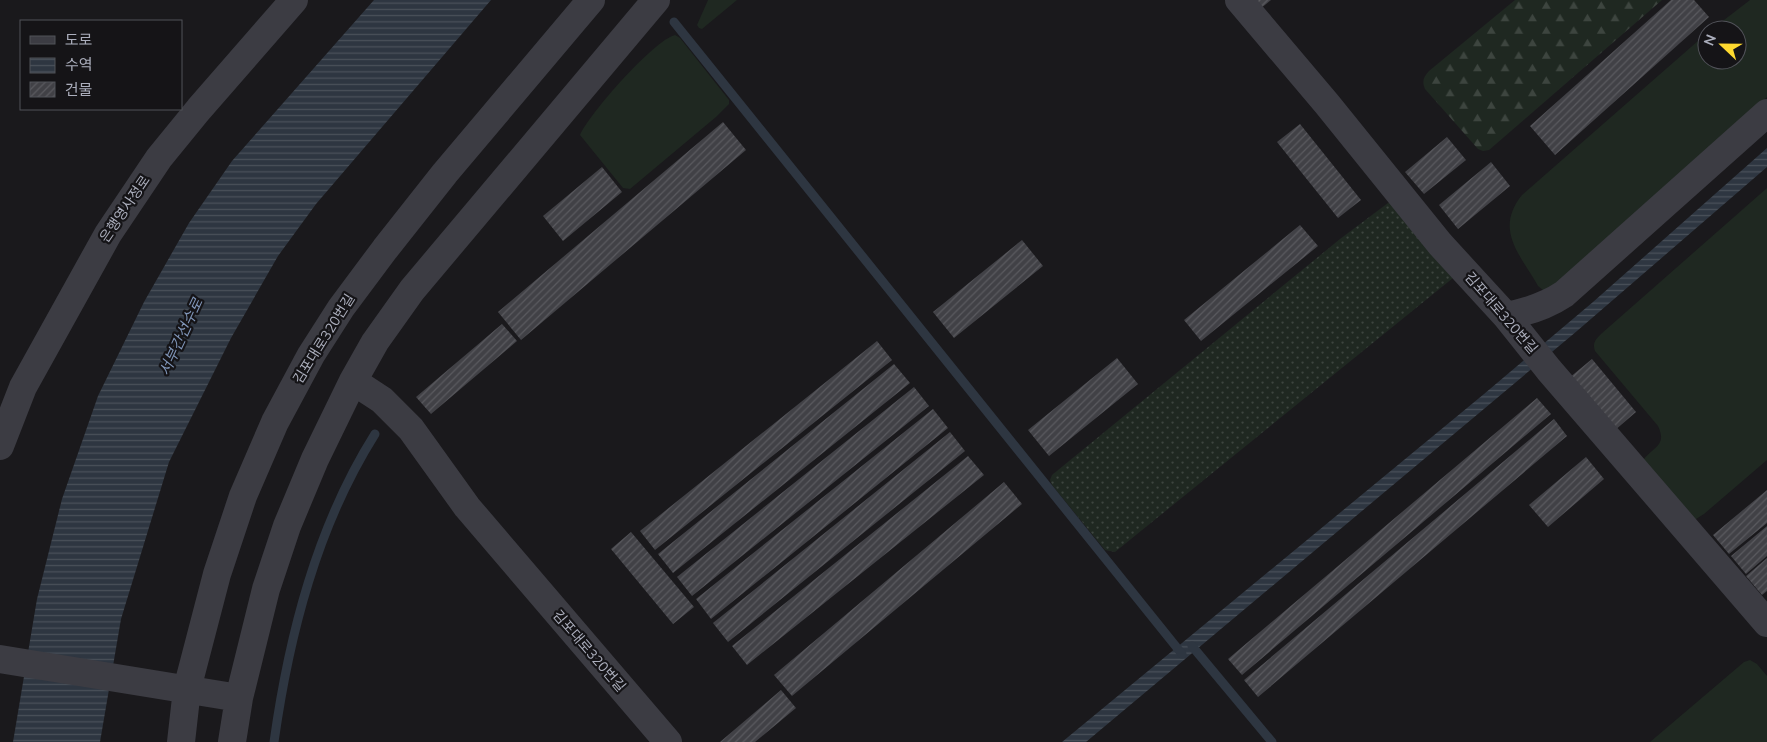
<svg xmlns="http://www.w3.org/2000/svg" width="1767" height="742" font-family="'Nunito Sans','Noto Sans KR',sans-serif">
<defs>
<pattern id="grass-dots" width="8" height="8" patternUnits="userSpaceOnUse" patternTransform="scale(1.25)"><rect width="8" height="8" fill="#1f2821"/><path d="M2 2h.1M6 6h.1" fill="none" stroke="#3d453f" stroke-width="1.8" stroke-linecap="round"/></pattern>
<pattern id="forest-firs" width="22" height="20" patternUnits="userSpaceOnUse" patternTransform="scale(1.25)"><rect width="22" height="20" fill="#1f2821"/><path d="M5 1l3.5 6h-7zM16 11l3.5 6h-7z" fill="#3d453f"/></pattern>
<pattern id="water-rules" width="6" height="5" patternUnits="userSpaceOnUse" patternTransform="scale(1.25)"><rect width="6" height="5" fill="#2e3641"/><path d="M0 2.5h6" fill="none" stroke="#4a515a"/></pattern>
<pattern id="building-hatch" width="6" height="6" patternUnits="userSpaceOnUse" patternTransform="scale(1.25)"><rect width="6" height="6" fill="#414146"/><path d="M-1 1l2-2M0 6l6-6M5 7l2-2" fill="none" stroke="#5a5a5f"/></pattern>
</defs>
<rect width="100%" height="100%" fill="#1a191c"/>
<path fill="url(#grass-dots)" d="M1392,202L1453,278L1115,552L1105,550L1052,485L1050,480L1052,475L1340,239L1388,203Z"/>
<path fill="url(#forest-firs)" d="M1515,0H1662L1489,150L1483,151L1478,149L1425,89C1422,81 1423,78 1429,71Z"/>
<path fill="#1f2821" d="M708,0H737L702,29L699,28L697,25Z
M1750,0H1767V97L1577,272L1544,291L1538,286C1520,254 1494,230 1522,195L1707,33V60H1737V30H1711Z
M675,35L680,38L729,100V104L716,117L630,189L623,188L580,135C589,114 654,40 675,35Z
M1767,188V460L1704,514L1696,519H1692L1642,462C1651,447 1668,447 1658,426L1595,351C1592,343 1596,339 1601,334Z
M1750,660L1757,664L1767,676V742H1650L1744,662Z"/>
<path fill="url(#water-rules)" d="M374,0H491L316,204L278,256L231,338L169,462L121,619L100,742H13L37,599L62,499L98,396L144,302L189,223L232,161Z
M1767,148V167L1577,331L1086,742H1062L1484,394L1593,302Z"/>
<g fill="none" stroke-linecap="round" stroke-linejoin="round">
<path stroke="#2e3641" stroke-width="9" d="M674,22L1182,654
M1192,646L1272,742
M274,742C289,635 317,526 375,434"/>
</g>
<path fill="url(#building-hatch)" d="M1253,0H1271L1260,9Z
M1671,0H1694L1709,17L1555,155L1530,126Z
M723,122L746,150L521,340L498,312Z
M1300,124L1361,200L1338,218L1277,142Z
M1447,137L1466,160L1424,194L1405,172Z
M1491,162L1510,186L1458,229L1439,205Z
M602,167L622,192L563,241L543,216Z
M1300,225L1318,246L1201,341L1184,320Z
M1022,240L1043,266L954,338L933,312Z
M502,324L517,341L431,414L416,397Z
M877,341L892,360L655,550L640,531Z
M1117,358L1138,384L1049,456L1028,430Z
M1592,359L1636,412L1614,431L1569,378Z
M894,364L910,383L673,573L658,554Z
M914,387L929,406L692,596L677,577Z
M1537,398L1551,414L1242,675L1228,659Z
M933,409L948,428L711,619L696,599Z
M1554,419L1567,436L1258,697L1244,680Z
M950,432L965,451L728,642L713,623Z
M968,456L984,475L747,665L732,646Z
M1586,457L1604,479L1548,527L1529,505Z
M1004,482L1022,504L792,696L774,675Z
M1767,490V523L1729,554L1713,535Z
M1767,526V556L1746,574L1731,556Z
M631,532L694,607L673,624L611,549Z
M1767,558V591L1762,595L1746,576Z
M781,690L796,708L755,742H720Z"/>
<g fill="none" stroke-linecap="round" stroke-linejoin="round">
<path stroke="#3c3c43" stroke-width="28" d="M1239,0L1327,104L1440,244L1506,316L1549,370L1767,623
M1506,316C1527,312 1546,306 1564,294L1767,113
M353,381L382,400L411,429L467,507L668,742
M0,446L23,387L108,234L159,158L199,109L294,0
M0,659L239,698
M181,742L187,689L217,574L243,496L275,422L311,355L341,308L385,249L445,173L591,0
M232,742L239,698L266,589L287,526L315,459L353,381L375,342L412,290L656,0"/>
</g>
<g text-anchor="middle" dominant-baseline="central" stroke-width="4.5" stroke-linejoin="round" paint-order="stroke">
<g font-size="14" fill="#abaebc" stroke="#151417">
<text transform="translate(125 209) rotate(-56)">은행영사정로</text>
<text transform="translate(1501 313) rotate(49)">김포대로320번길</text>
<text transform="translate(324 339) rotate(-58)">김포대로320번길</text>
<text transform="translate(589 651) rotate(49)">김포대로320번길</text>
</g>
<g font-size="15" font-style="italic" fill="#8096b9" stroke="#151417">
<text transform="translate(181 337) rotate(-65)">서부간선수로</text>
</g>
</g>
<rect x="20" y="20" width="162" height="90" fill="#151417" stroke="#515259"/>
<rect x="30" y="36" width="25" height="8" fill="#3c3c43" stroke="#515259"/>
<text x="65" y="45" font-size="15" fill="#abaebc">도로</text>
<rect x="30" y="58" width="25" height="15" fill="url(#water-rules)" stroke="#515259"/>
<text x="65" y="70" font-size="15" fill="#abaebc">수역</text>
<rect x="30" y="82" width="25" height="15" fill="url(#building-hatch)" stroke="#515259"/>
<text x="65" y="95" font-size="15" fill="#abaebc">건물</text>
<g transform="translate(1722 45) rotate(292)"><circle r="24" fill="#151417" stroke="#515259"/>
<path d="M0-4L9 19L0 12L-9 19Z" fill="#fed92f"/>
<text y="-8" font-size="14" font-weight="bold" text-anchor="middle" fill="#abaebc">N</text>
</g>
</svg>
